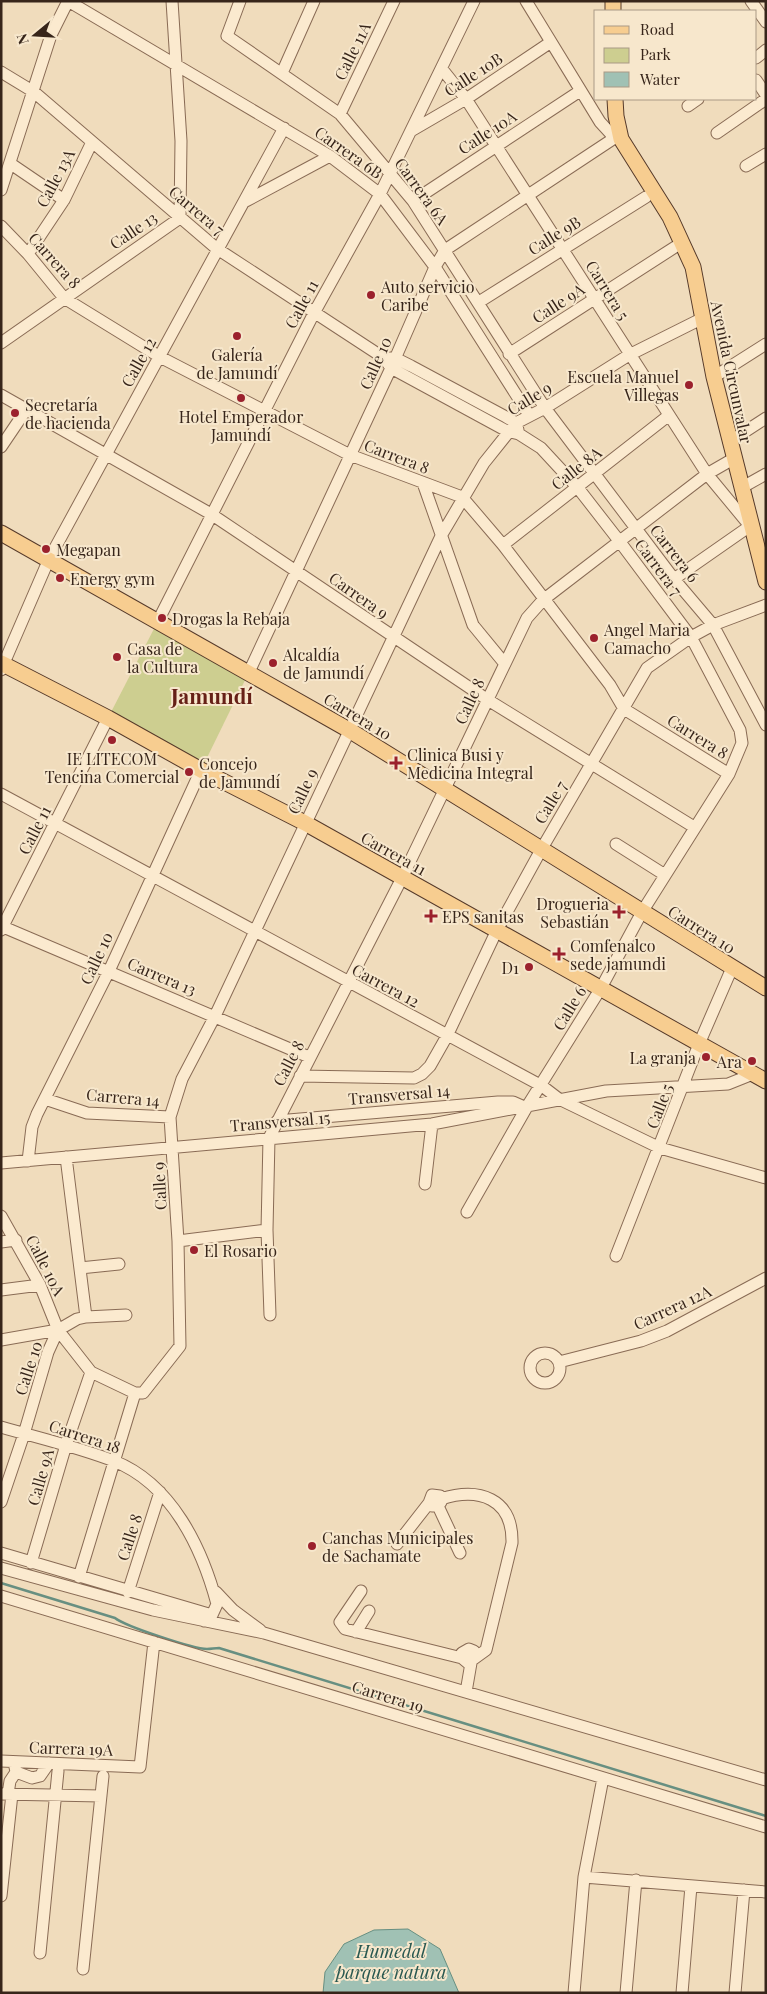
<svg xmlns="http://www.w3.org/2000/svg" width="767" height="1994" font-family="'Playfair Display',serif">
<rect width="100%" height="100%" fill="#f0dcbc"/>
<path fill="#cdce90" d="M158,621L249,672L201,770L108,718Z"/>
<path fill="#a0c1b4" stroke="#678f81" d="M408,1929L440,1949L459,1993H323L325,1972L344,1944L374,1930Z"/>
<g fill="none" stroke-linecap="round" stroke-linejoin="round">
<path stroke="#678f81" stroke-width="2.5" d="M1,1583L115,1618C125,1626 193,1649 207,1649C211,1649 215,1648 219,1648L766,1816"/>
<g stroke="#896b55" stroke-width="13">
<path id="minor" d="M68,1L330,156L380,194L435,267L529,415
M240,1L227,36L340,114L413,201L545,408L674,579L713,625L766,725
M526,1L600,122L611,134
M751,1L766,22
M756,58L766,50
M442,69L466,99L707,474L750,526L674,579
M1,72L34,92L216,248L384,358L391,368L507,431L519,434L541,448L578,488L620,542L691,637L740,730L742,743L729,774L642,912L601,988L528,1105L467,1212
M282,73L314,1
M756,80L766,95
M688,106L698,99
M340,114L394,1
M411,131L466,99L551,42
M717,133L766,99
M11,164L64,200
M746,166L766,154
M1,190L51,35L68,1
M246,201L330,156
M413,201L580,91
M1,226L28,254L64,298L160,357L350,455L462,497L503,545L610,685L624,709L729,774
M28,254L64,200L92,142
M479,302L646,197
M1,343L180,218L181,141L172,1
M509,354L675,247
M388,358H395L411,366L506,417L516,423L518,430
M714,377L766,344
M1,395L211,514L488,700L694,827
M729,442L766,418
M1,447L26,410
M423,483L473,625L505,664
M741,488L766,474
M503,545L668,416
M158,621L314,313L380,194L474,1
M1,670L49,559L284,128
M249,672L391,368L435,267L445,250L613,139
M1,794L542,1086L559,1099L660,1148L766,1178
M616,844L665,875
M1,926L309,1057
M1,930L108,718
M300,1076L414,1078L422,1074L430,1066L447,1036L497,930L541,850L647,668L691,637L713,625L766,605
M45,1099L87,1113L170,1117
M277,1121L498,1102H513L522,1106
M66,1157L86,1317
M28,1161L32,1127L37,1114L109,971L201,770
M1,1163L432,1124L606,1091L728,1084L753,1074
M425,1184L432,1124
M1,1216L40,1285L58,1330L91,1372L135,1393H143L180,1346L178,1241L170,1117L182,1079L215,1016L441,536L484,463L516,423L545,408L629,355L703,318
M178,1241L267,1230
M1,1242L16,1240
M616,1256L699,1044L732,968
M80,1268L119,1264
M1,1290L40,1285
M270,1315L267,1230L269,1138L402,878L527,618L543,600L707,474L733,459
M1,1340L58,1330L77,1319L86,1317L126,1315
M530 1368a15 15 0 1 1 30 0a15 15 0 1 1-30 0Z
M559,1362L641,1341L667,1331L766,1278
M1,1427C39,1438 78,1447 114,1461C172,1484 202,1548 217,1604L212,1615L204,1621
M1,1502L24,1434L48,1352L58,1330
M438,1506L441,1502L440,1496L432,1495L429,1503L432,1506H438L460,1553
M397,1544L429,1503
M1,1553L212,1615
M31,1563L66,1445L91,1372
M1,1568L153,1610L264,1633L766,1780
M79,1577L135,1393
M361,1591L340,1622L345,1629L462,1658L468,1663L486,1650L512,1543C513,1498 479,1487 441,1499
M128,1592L160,1492
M216,1592L233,1610L260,1630
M1,1596L766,1827
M356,1632L369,1611
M462,1658V1653L469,1649L474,1651L476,1656
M466,1692L471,1663
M1,1761L140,1767L154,1642
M14,1762L16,1772L32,1778L40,1776L49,1763
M1,1794L101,1796
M8,1794L10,1781L16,1772
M584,1877L766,1892
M1,1896L12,1794
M40,1953L58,1771
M83,1969L103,1776
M574,1993L584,1877L603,1778
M626,1993L636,1880
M682,1993L691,1886
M735,1993L744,1890"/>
</g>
<g stroke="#563a2a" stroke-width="17">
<path id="major" d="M613,1V11
M615,99L616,116L621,139L670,217L693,267L714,377L766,582
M1,533L349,730L766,988
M1,663L108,718L201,770L305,823L766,1081"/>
</g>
<use href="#minor" stroke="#fbeacf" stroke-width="11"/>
<use href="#major" stroke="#f7cd90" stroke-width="15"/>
</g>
<g fill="#9b212d" stroke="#f7e7cc" stroke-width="2">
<circle cx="371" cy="295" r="5"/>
<circle cx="237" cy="336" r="5"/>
<circle cx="689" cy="385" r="5"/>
<circle cx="241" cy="398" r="5"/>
<circle cx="15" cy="413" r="5"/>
<circle cx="46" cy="549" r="5"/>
<circle cx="60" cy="578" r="5"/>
<circle cx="162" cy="618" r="5"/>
<circle cx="594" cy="638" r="5"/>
<circle cx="117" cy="657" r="5"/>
<circle cx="273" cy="663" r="5"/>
<circle cx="112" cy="740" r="5"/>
<path d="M393.5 755.5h5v5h5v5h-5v5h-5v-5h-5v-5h5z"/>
<circle cx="189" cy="772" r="5"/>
<path d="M616.5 904.5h5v5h5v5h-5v5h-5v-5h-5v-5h5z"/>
<path d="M428.5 908.5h5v5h5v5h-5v5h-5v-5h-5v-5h5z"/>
<path d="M556.5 946.5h5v5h5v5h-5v5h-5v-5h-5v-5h5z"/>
<circle cx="529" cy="967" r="5"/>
<circle cx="706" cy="1057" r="5"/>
<circle cx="752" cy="1061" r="5"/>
<circle cx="194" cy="1250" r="5"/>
<circle cx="312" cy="1546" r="5"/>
</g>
<g text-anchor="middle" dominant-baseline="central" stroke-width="4" stroke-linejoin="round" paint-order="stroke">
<g font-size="16" fill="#37251a" stroke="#f7e7cc">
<text transform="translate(352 51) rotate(-64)">Calle 11A</text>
<text transform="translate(473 74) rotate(-33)">Calle 10B</text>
<text transform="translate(487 132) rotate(-33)">Calle 10A</text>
<text transform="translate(349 152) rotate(35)">Carrera 6B</text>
<text transform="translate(55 178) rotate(-62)">Calle 13A</text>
<text transform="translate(422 191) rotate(54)">Carrera 6A</text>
<text transform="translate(197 210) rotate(40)">Carrera 7</text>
<text transform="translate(133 230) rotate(-34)">Calle 13</text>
<text transform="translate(554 235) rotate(-32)">Calle 9B</text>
<text transform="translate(55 260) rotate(48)">Carrera 8</text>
<text transform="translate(608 290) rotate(58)">Carrera 5</text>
<text transform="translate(558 303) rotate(-33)">Calle 9A</text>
<text transform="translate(301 304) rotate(-62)">Calle 11</text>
<text transform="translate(138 362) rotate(-61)">Calle 12</text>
<text transform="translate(375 363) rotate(-66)">Calle 10</text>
<text transform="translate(732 372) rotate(78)">Avenida Circunvalar</text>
<text transform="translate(529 398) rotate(-31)">Calle 9</text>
<text transform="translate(397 456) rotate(21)">Carrera 8</text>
<text transform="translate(576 468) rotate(-38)">Calle 8A</text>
<text transform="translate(675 553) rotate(52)">Carrera 6</text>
<text transform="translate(659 567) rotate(53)">Carrera 7</text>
<text transform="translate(359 595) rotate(35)">Carrera 9</text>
<text transform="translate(469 701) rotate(-65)">Calle 8</text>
<text transform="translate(358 716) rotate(31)">Carrera 10</text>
<text transform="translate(698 736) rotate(32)">Carrera 8</text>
<text transform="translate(302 791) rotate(-65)">Calle 9</text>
<text transform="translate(550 802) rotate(-59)">Calle 7</text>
<text transform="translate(34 830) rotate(-63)">Calle 11</text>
<text transform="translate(394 853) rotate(29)">Carrera 11</text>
<text transform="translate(702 929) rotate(32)">Carrera 10</text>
<text transform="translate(96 958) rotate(-65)">Calle 10</text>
<text transform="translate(162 976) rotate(23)">Carrera 13</text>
<text transform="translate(386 985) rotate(28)">Carrera 12</text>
<text transform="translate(569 1008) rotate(-59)">Calle 6</text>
<text transform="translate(288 1063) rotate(-63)">Calle 8</text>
<text transform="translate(399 1094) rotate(-5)">Transversal 14</text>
<text transform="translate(123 1097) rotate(5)">Carrera 14</text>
<text transform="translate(659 1106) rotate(-69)">Calle 5</text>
<text transform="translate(280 1121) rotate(-5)">Transversal 15</text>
<text transform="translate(159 1186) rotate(-93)">Calle 9</text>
<text transform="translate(46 1265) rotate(63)">Calle 10A</text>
<text transform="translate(672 1307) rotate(-25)">Carrera 12A</text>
<text transform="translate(28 1368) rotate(-72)">Calle 10</text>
<text transform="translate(85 1436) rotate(18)">Carrera 18</text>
<text transform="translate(40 1477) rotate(-74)">Calle 9A</text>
<text transform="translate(129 1537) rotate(-72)">Calle 8</text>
<text transform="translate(388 1696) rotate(17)">Carrera 19</text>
<text transform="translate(71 1748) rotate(2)">Carrera 19A</text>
</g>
<g font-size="16" fill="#37251a" stroke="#f7e7cc" text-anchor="start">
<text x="381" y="286">Auto servicio<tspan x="381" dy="18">Caribe</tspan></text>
<text x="237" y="354" text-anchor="middle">Galería<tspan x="237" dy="18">de Jamundí</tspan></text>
<text x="679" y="376" text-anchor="end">Escuela Manuel<tspan x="679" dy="18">Villegas</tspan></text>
<text x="25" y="404">Secretaría<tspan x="25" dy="18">de hacienda</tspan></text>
<text x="241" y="416" text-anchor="middle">Hotel Emperador<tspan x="241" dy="18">Jamundí</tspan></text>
<text x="56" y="549">Megapan</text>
<text x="70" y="578">Energy gym</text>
<text x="172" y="618">Drogas la Rebaja</text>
<text x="604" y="629">Angel Maria<tspan x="604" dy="18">Camacho</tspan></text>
<text x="127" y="648">Casa de<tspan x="127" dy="18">la Cultura</tspan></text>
<text x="283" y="654">Alcaldía<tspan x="283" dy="18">de Jamundí</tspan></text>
<text x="407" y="754">Clinica Busi y<tspan x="407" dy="18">Medicina Integral</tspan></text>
<text x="112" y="758" text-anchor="middle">IE LITECOM<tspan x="112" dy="18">Tencina Comercial</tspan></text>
<text x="199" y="763">Concejo<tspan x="199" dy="18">de Jamundí</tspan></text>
<text x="609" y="903" text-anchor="end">Drogueria<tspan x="609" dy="18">Sebastián</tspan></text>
<text x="442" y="916">EPS sanitas</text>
<text x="570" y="945">Comfenalco<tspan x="570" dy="18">sede jamundi</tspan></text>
<text x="519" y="967" text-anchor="end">D1</text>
<text x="696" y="1057" text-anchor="end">La granja</text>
<text x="742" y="1061" text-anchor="end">Ara</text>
<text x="204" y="1250">El Rosario</text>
<text x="322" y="1537">Canchas Municipales<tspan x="322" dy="18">de Sachamate</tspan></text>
</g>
<g font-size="18" font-style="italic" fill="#295850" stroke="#f7e7cc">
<text x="391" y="1951">Humedal<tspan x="391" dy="21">parque natura</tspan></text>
</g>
<g font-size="21" font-weight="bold" fill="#662017" stroke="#f7e7cc">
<text x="212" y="695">Jamundí</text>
</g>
</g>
<rect width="767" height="1994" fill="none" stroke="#37251a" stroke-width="5"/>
<rect x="594" y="10" width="162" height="90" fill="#f7e7cc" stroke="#aa9985"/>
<rect x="604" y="26" width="25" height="8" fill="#f7cd90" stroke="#aa9985"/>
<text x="640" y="35" font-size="15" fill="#37251a">Road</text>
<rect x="604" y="48" width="25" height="15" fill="#cdce90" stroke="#aa9985"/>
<text x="640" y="60" font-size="15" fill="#37251a">Park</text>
<rect x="604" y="72" width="25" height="15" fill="#a0c1b4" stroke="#aa9985"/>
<text x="640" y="85" font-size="15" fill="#37251a">Water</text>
<g transform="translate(35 35) rotate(252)" stroke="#f7e7cc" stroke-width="4" paint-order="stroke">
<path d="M0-4L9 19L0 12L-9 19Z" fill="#37251a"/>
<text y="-8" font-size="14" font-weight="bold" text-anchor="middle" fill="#37251a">N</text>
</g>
</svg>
